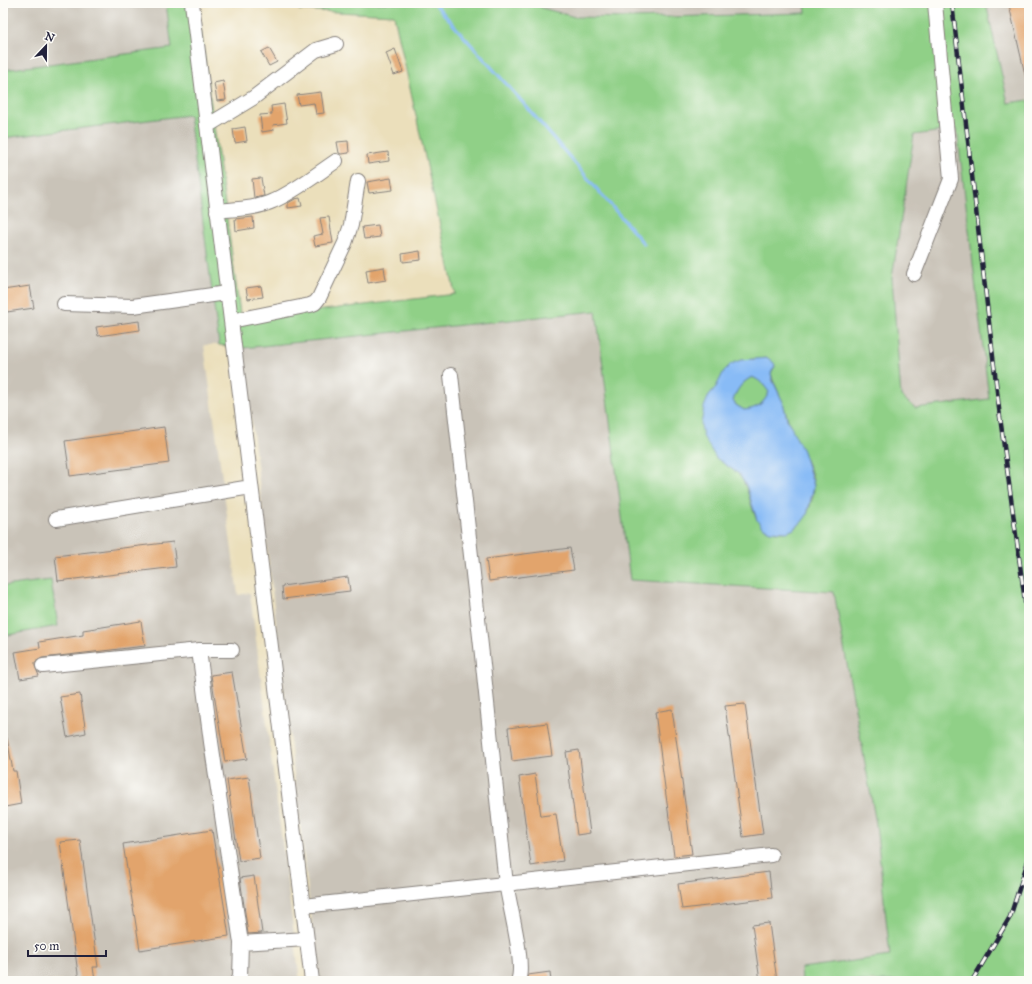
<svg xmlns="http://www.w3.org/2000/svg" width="1032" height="984" font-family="'IM FELL Great Primer',serif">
<rect width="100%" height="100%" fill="#fdfcf7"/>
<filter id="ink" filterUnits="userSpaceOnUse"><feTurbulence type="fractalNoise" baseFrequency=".025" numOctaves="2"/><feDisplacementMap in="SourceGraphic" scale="8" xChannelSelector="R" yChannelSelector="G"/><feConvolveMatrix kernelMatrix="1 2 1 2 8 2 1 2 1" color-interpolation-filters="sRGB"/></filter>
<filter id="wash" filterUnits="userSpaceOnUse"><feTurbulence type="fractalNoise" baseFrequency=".012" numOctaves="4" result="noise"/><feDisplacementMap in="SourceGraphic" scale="16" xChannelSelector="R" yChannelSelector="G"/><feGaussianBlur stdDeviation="0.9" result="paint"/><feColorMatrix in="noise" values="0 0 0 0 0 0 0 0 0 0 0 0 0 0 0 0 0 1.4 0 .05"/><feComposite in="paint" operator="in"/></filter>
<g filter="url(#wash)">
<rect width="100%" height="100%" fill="#ebdfbb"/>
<path fill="#c9c3b8" d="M3,3H166L172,48L3,70Z
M536,3H805L806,13L632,18L575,17L542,8Z
M986,3H1029V100L1008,104Z
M189,115L219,345H204L238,595L250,593L300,981H3V636L58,626L51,581L3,586V138Z
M957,129L990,399L915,408L901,396L892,278L914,135Z
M596,311L630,580L834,592L876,824L890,957L801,968L802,981H319L243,348Z"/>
<path fill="#90d087" stroke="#597961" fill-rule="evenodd" d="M166,3H197L241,320L455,294L394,15L299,10L297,3H536L542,8L575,17L632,18L806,13L805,3H986L1008,103L1029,100V981H802L801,968L890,956L876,824L834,592L630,580L596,311L243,348L219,345L189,115L3,138V70L172,48ZM957,129L989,399L915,408L901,396L892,278L914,135ZM768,358L775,366L771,373C773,383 779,391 782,401C786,412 789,424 794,435C801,449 813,471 814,486C814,498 807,518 799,525C791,532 786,532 777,532C748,530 754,492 739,475C732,466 719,464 714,453L709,395L741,360Z
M752,377C760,380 764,385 769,392C764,404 757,409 744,410L736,405L733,401C736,390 742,382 752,377Z
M51,580L58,626L3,636V586Z"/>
<path fill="#88bbf6" stroke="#556e98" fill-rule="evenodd" d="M768,358L774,363L775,366L771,373L772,379L783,402L787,419L803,451L814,486L807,515L802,522L794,529L787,532L770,531L762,527L757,520L746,485L739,474L716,458L703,436L701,425L704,407L709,395L716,387L724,371L731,364L741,360ZM752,377C760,380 764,385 769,392C764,404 756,409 744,410L736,405L733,401C736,390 742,382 752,377Z"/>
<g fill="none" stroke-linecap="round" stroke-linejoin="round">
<path stroke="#88bbf6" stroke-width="3" d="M434,3L525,105L644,244"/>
</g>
<g id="blocks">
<path fill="#e2a46c" d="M1019,3H1029V79H1026L1009,5Z
M269,48L277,62L269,66L261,52Z
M395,49L403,72L394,75L386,53Z
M223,81L226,100L217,101L214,83Z
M321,92L324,113L316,114L314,103L299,105L297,95Z
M284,104L287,123L273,125L274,130L262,132L260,115L272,114L271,106Z
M245,127L247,141L235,143L233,129Z
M348,141L349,153L341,154L339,153L337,142Z
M388,152L389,161L368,164L367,155Z
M261,178L264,196L254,198L252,179Z
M391,178L393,190L369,193L367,182Z
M300,198L302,206L288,208V203L295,199Z
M253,217L254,228L236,231L235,219Z
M329,217L333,243L315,246L313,236L323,234L320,218Z
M378,225L380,237L364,239L362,227Z
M420,251L421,260L403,262L402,254Z
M384,267L386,280L368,283L366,270Z
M30,286L34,308L7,312L3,290Z
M261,286L263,297L248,299L246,288Z
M139,321L140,330L98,336L96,327Z
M164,427L169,463L70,476L65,441Z
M173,542L176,567L58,581L55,556Z
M570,548L574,570L489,581L486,559Z
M348,577L350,591L283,599L282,586Z
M141,621L145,646L42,658L35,662V666L39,676L20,679L15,652L40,648L39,642L83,635V630Z
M232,672L247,759L225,762L211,675Z
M80,694L86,733L67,737L60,697Z
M745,704L763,834L743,837L725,706Z
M672,709L692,854L674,856L655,712Z
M547,723L552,756L512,761L508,728Z
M7,738L13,771H16L21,804L5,807L3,796V739Z
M579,750L590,833L577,835L566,752Z
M535,774L541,816L556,814L563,861L531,866L519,777Z
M249,777L260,858L239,861L227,780Z
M212,830L229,936L140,950L123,844Z
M80,840L98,967H93L95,981H79L60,842Z
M769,872L772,898L682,909L678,884Z
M254,876L262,933L248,934L240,878Z
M769,923L777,981H760L752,925Z
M550,972L551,981H527L528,975Z"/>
</g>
</g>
<g filter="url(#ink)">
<use href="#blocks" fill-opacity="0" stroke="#86807b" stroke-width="1"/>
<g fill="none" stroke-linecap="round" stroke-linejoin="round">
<g stroke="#86807b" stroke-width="16">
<path id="minor" d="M192,3L312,981
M207,126L253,98L316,50L336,44
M217,211C235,209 256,209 273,201C294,192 317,174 336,161
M914,274L951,179L935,3
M64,304L133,306L227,293
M231,321L310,305L315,303L319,298L345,243L351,225L358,181
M451,375C470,542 488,708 505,875C507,899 526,963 518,981
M56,519L251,487
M199,650L211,742L241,943L240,977L238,981
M43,666L199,650H232
M303,906L771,855
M241,943L307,939"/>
</g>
<use href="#minor" stroke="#fff" stroke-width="14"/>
<g stroke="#22223b" stroke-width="4.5">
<path id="rail" d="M952,3L1000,417L1029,631
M972,981L1010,917L1029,858"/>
</g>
<use href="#rail" stroke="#fdfcf7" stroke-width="3" stroke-dasharray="9" stroke-linecap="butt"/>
</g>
</g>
<rect width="1032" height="984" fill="none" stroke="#fdfcf7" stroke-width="16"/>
<g transform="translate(46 46) rotate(22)" stroke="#fdfcf7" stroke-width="3" paint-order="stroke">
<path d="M0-3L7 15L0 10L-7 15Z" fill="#22223b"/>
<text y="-6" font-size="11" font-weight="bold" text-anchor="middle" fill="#22223b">N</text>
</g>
<path d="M28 950v6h78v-6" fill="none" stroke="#22223b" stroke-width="2"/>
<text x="34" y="950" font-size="12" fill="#22223b" stroke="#fdfcf7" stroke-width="3" paint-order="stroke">50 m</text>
</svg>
